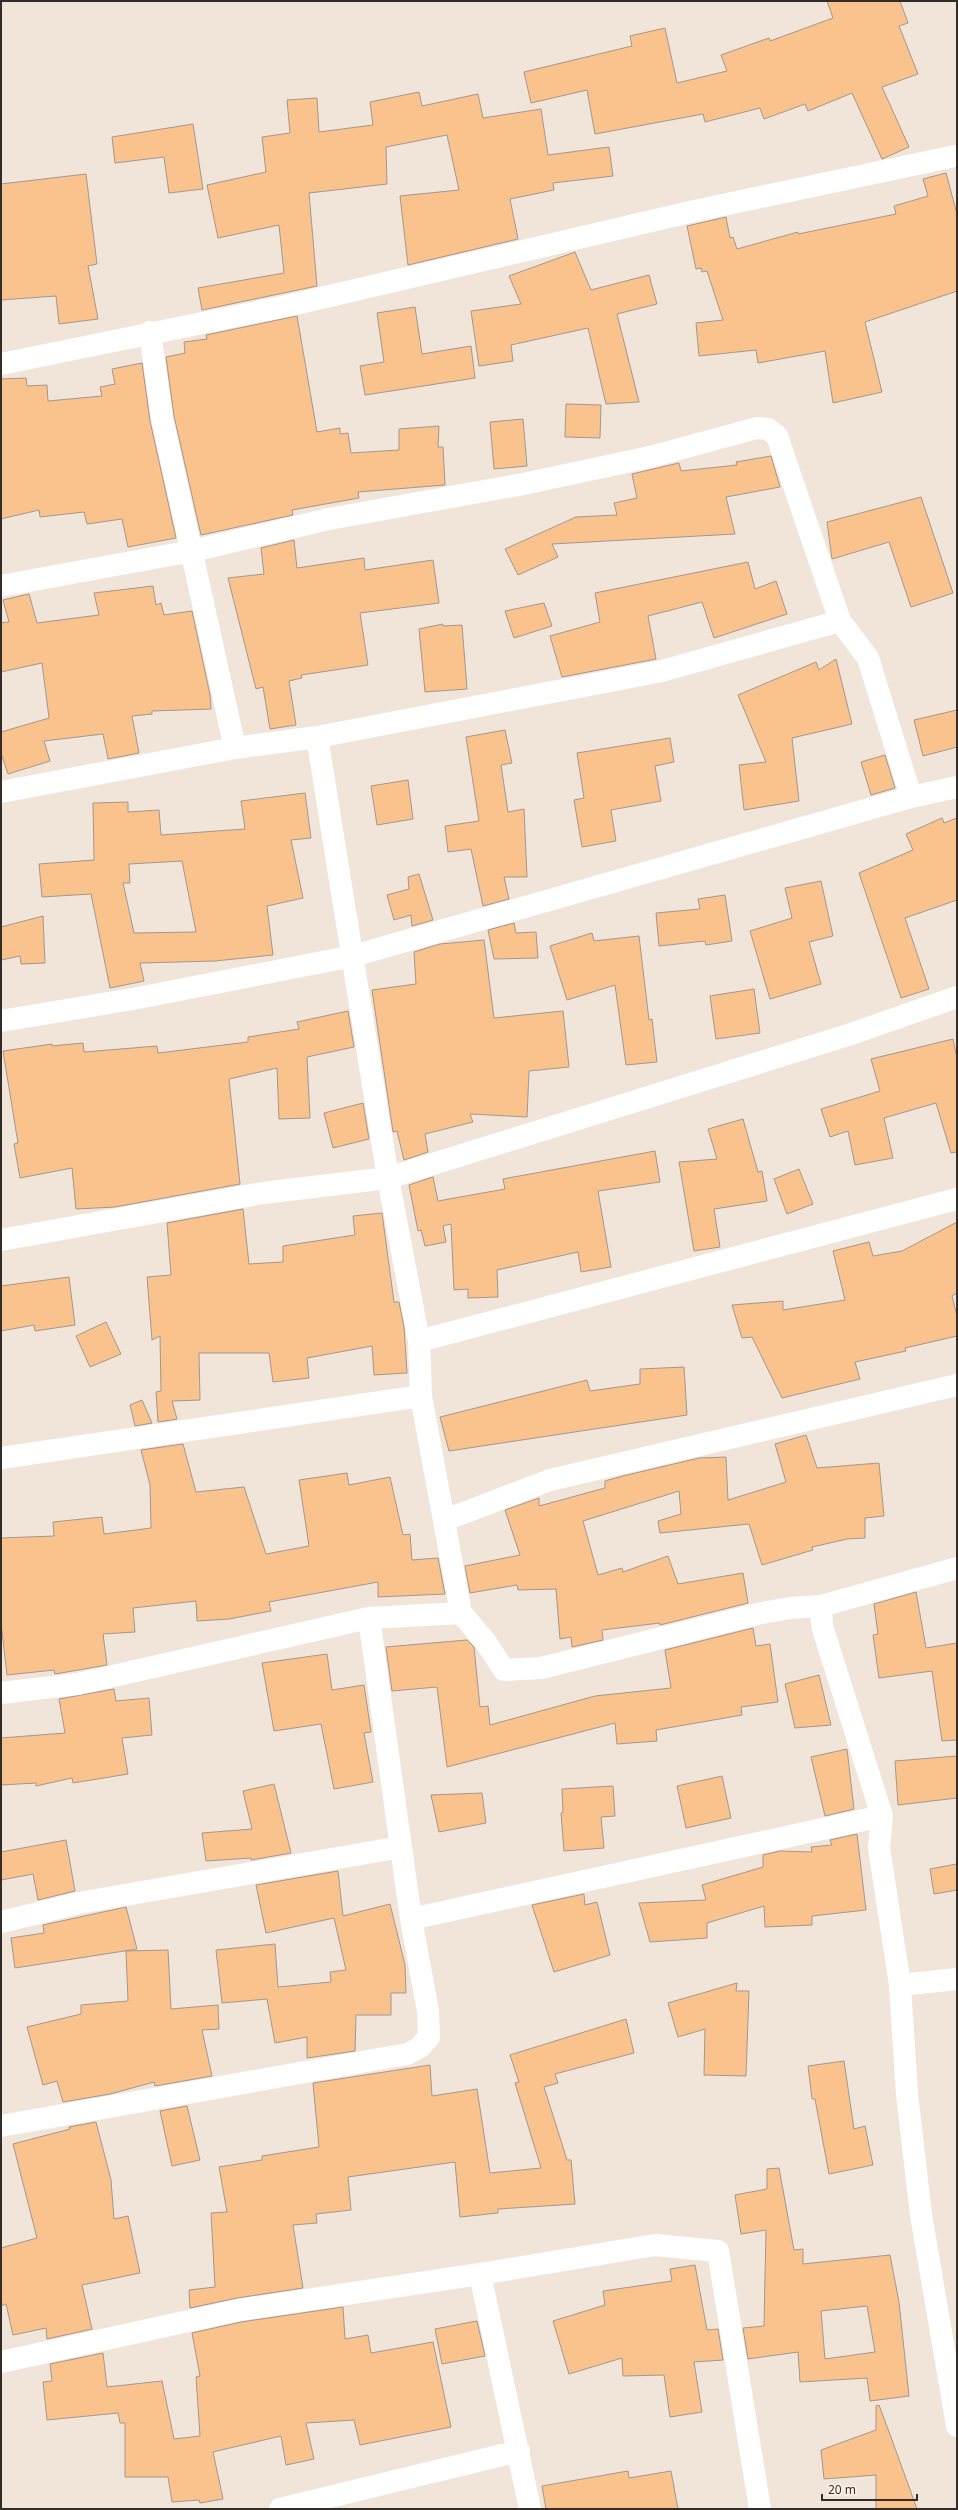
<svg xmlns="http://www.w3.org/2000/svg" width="958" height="2510" font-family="'Noto Sans',sans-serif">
<rect width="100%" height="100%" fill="#f1e5da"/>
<path fill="#fac38d" stroke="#a3978d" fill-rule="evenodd" d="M827,1H900L908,23L899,26L918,74L882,87L909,147L882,159L852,93L808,111L805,104L764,119L760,108L705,122L703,114L595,134L587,90L531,103L524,72L632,46L630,36L665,28L677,83L727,71L721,55L769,38L770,41L833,18Z
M419,92L422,106L478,94L483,118L541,109L548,155L609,147L613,176L553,183L554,190L510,199L518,239L408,265L400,196L459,190L447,135L386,147L387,184L309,193L317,286L202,310L198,288L284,273L279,225L218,238L207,185L266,172L262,137L290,133L287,100L317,98L319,132L373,125L370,102Z
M193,124L203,189L169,193L164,157L115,163L112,137Z
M946,173L957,214V291L865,322L882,392L833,403L825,351L758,363L756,350L699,356L696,323L723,320L707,271L702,272L701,268L696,269L687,226L726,217L730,238L733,237L737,249L798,232V234L896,214L894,206L928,196L923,179Z
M86,174L97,264L88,266L98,319L59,324L56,296L1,300V184Z
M575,252L591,290L649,275L657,304L617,314L639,402L606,404L588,328L511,345L513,361L479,366L471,311L521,304L509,276Z
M415,307L422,354L471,346L475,378L365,395L360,366L384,362L377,313Z
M297,316L317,432L340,428V434L348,433L351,453L399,450V429L439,426L438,447H443L445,485L358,492L359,498L292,510L293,515L201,535L174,416L166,357L185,353L184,342L207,339L206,335Z
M142,363L150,421L176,538L128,547L122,519L87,524L84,512L40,517L39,510L1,519V379L26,378L27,386L47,385L48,401L102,396L100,387L115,384L112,369Z
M566,404L601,405L600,438L565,437Z
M523,419L527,466L494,469L490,422Z
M771,456L780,487L726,497L735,534L552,544L558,557L518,575L505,549L576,517L617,515L614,503L637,498L632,474L679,463L681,471L737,465L736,462Z
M921,497L953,593L911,607L889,542L832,559L827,522Z
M294,540L297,568L364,558L365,570L433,560L439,603L360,613L368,665L301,675L302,678L289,681L296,725L270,729L263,687L256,689L228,578L264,574L261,548Z
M748,562L755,589L776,581L787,614L714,638L702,602L648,616L656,659L562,677L550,636L600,622L595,593Z
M153,586L156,605L161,603L164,615L192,611L210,695L211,709L152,711V714L132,716L139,753L108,759L103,734L44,741L50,761L8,774L1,753V732L49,718L42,663L1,672V623L9,622L3,600L29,594L37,623L99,615L94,593Z
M544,603L552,626L514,638L505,611Z
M443,624V626L462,625L467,689L425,692L419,629Z
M836,659L852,724L792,738L799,801L744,810L739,765L766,762L738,695L816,662L819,670Z
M957,710V747L923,756L914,720Z
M505,730L512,763L501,765L508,812L524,809L527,877H504L509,899L483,906L471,849L448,852L445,826L479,821L466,737Z
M670,738L674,762L655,766L661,801L611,810L616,841L582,847L574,800L584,798L577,753Z
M885,755L895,788L871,795L861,762Z
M408,780L413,819L377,825L371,786Z
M305,793L311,838L291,840L303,898L267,906L273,955L215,961L140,963L144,981L110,988L91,894L42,897L39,864L94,860L93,803L128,802V812L159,810L161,835L245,829L241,801ZM182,861L196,932L134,933L123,883H130L129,864Z
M942,818L944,823L957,818V900L905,918L929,989L901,998L859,873L913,850L906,834Z
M419,874L433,920L412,926L411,915L394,920L387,895L409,889L408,877Z
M821,881L833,936L809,942L821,984L770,999L750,931L792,918L785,888Z
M725,895L732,941L706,945L705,941L659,946L656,913L700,909L698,899Z
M43,916L45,963L21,964L20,956L1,960V927Z
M514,923L516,933L536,932L538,958L494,959L488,930Z
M592,933L594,941L639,936L649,1020L652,1019L657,1062L626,1065L615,985L567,1000L550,946Z
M484,940L494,1018L563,1011L569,1067L529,1071L527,1117L470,1114L473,1122L425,1134L428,1152L404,1160L397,1131L393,1132L372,990L416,984L414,952L440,944Z
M754,989L760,1033L716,1039L710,996Z
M348,1011L354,1047L307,1057L310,1118L279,1119L277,1068L229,1079L240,1184L115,1207L76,1209L72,1168L20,1178L14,1144L18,1143L3,1051L52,1044V1046L83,1043L84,1052L157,1046L158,1053L248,1042V1037L299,1029L297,1022Z
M953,1039L957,1058V1152L951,1153L936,1103L884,1118L893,1158L855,1165L848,1131L830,1137L821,1109L880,1091L871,1059Z
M363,1103L369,1139L333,1148L324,1113Z
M743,1119L758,1172L762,1171L767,1201L714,1209L720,1247L694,1251L679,1162L717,1159L708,1129Z
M655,1151L660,1182L598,1191L611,1267L581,1272L578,1252L497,1270L498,1297L468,1298V1289L454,1290L451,1224L443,1226L446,1242L425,1246L421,1230L418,1231L409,1185L433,1177L438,1201L505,1189L503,1179Z
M799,1169L813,1204L787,1214L774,1179Z
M243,1209L249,1264L283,1262V1246L355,1235L353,1216L382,1213L394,1302H399L404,1327L407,1373L374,1375L372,1346L307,1358L309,1378L273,1382L269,1353H199L200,1400L172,1401L177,1419L158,1422L156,1392L161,1391L160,1336L152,1340L147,1277L171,1275L167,1223Z
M957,1222V1293L952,1296L957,1316V1336L905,1348L906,1351L855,1362L860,1379L782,1398L752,1337L742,1338L732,1305L783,1301V1310L845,1300L833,1251L869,1242L873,1256L902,1251Z
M69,1277L75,1325L35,1331L34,1325L1,1331V1286Z
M106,1322L121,1354L90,1367L76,1336Z
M684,1367L687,1415L449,1451L440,1417L587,1380L590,1391L640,1384V1369Z
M142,1400L152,1423L135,1426L130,1405Z
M806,1435L817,1468L879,1463L884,1516L865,1518V1538L847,1539L812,1547L813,1550L762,1565L749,1524L660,1533L658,1521L681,1514L679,1491L583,1521L598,1575L622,1568L623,1572L668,1556L678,1584L743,1573L748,1603L660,1625V1623L602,1630L603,1640L572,1647L571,1637L560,1639L556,1589L518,1590L517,1585L470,1593L465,1566L520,1555L505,1510L539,1498V1506L605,1488V1481L623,1476L699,1458L726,1457L728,1500L786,1482L775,1444Z
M183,1444L196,1492L244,1487L266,1554L309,1546L299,1480L347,1473L349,1485L390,1477L403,1535L410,1534L412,1560L438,1558L445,1594L378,1597V1582L269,1602L271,1611L229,1619L197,1621L196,1601L133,1608L135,1632L103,1634L107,1665L55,1674L54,1670L7,1675L1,1623V1538L54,1536L53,1522L102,1517L104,1534L151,1528L150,1485L141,1450Z
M916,1592L926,1648L957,1643V1740L942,1741L932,1671L879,1678L873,1635L878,1634L874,1604Z
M753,1628L756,1646L770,1644L778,1702L741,1707L742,1715L656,1730L657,1741L617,1744L615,1723L447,1767L437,1687L392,1691L386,1647L467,1640L474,1647L480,1707L488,1706L490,1725L595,1696L671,1688L665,1650Z
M327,1654L332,1690L364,1685L371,1732L364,1733L373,1782L334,1789L321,1724L274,1731L262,1663Z
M819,1675L831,1725L795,1728L785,1684Z
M114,1689L116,1701L149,1698L152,1735L122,1738L128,1774L73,1783L72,1778L36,1786V1783L1,1785V1738L65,1733L59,1699Z
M847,1749L854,1809L825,1816L811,1757Z
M957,1756V1798L898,1805L895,1761Z
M722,1776L731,1818L686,1828L677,1786Z
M274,1784L291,1853L251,1860V1858L206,1861L202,1833L252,1829L243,1791Z
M613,1786L615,1816L601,1817L604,1848L564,1851L561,1813L563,1812L562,1789Z
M482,1793L486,1823L439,1832L431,1795Z
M857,1834L866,1910L812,1916V1925L765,1927L764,1906L707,1923V1938L650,1942L639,1903L706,1900L702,1885L763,1867V1855L780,1851L812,1852L811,1847L832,1845L830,1840Z
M66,1840L75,1891L38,1900L33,1874L1,1880V1852Z
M957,1864V1890L934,1894L930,1869Z
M338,1871L343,1916L390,1904L405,1965L406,1993H391V2015H356L355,2051L307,2058V2037L275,2043L267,1999L222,2003L216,1950L275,1944L278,1987L331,1982L330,1972L346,1970L334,1918L266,1933L256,1885Z
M584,1894L585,1905L597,1902L610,1955L554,1972L532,1905Z
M126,1907L137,1949L15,1968L11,1938L44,1933L43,1925Z
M168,1950L171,2009L218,2005L219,2029L202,2030L212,2076L155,2086L154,2082L110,2094L63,2102L57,2081L43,2085L27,2027L81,2014V2005L128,2001L126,1951Z
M737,1983L736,1991H749L746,2076L704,2075L705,2029L678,2037L668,2003Z
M626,2019L634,2053L555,2074L558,2083L544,2087L567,2160H571L575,2204L498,2209V2213L460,2217L455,2162L348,2177L351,2210L316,2214L317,2223L293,2225L303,2288L237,2298L190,2308L189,2290L215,2287L211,2213L227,2212L219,2167L262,2160V2156L319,2147L313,2083L430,2065L432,2096L477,2089L490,2173L541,2168L515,2083L519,2082L510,2055Z
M844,2061L854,2129L865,2126L873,2165L829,2174L815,2099H812L808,2066Z
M187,2106L200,2160L172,2166L160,2111Z
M96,2122L111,2180L114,2219L128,2216L140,2273L82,2285L92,2329L47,2339L46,2328L13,2335L6,2304L1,2306V2248L37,2238L13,2144L70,2129L69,2127Z
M779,2168L794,2250L803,2249V2264L890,2255L899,2302L909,2396L870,2401L867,2378L800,2382L798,2352L748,2359L743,2328L764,2326L766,2230L741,2234L735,2195L767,2189V2169ZM867,2306L875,2352L825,2359L821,2311Z
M695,2265L707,2330L718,2329L723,2360L694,2362L702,2412L670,2417L664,2375L623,2376L622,2358L569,2374L553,2321L605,2305L603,2291L672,2281L670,2269Z
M343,2307L345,2339L368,2335L371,2353L433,2342L451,2427L360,2445L354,2420L306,2423L314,2459L286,2465L281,2436L213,2452L223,2499L200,2503L199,2500L172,2502L168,2477H125V2423H120L118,2413L47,2420L43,2382L52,2381L50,2364L103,2353L107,2387L162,2381L174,2439L200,2436L196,2377L200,2376L192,2333L241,2322Z
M477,2321L485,2356L442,2364L435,2329Z
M879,2405L892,2440L917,2509H876V2475L824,2479L821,2450L876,2430V2406Z
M628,2471L629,2478L671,2471L678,2509H546L542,2486Z"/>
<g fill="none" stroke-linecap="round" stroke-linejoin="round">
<path stroke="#fff" stroke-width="22" d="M150,332L162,418L235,748
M1,364L291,305L690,212L955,156
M1,586L192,551L329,519L523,484L650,457L757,428L768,429L777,436L840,621
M317,737L388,1178L419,1341L421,1396L461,1613
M1,792L235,748L317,737L662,671L840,621L868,658L911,797
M1,1021L138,998L353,956L911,797L957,787
M1,1240L263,1193L388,1178L848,1035L957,997
M419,1341L957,1199
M1,1458L421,1396
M445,1520L550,1480L957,1385
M821,1606L822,1626L882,1816L879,1848L900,1985L907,2094L921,2215L957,2426
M1,1693L78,1684L369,1618L461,1613L485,1641L504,1670L541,1668L762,1613L790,1608L821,1606L957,1568
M411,1919L882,1816
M1,1922L79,1903L401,1847
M900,1985L957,1979
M1,2126L407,2054L419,2048L429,2037L428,2011L411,1919L369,1618
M480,2274L530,2509
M1,2362L239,2310L480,2274L655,2245L718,2251L760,2509
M280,2509L519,2451"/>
</g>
<rect width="958" height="2510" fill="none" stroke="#322d29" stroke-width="4"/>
<path d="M822 2494v6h95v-6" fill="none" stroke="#322d29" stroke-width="2"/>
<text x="828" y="2494" font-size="12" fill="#322d29" stroke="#fff2e7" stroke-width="3" paint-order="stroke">20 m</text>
</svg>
